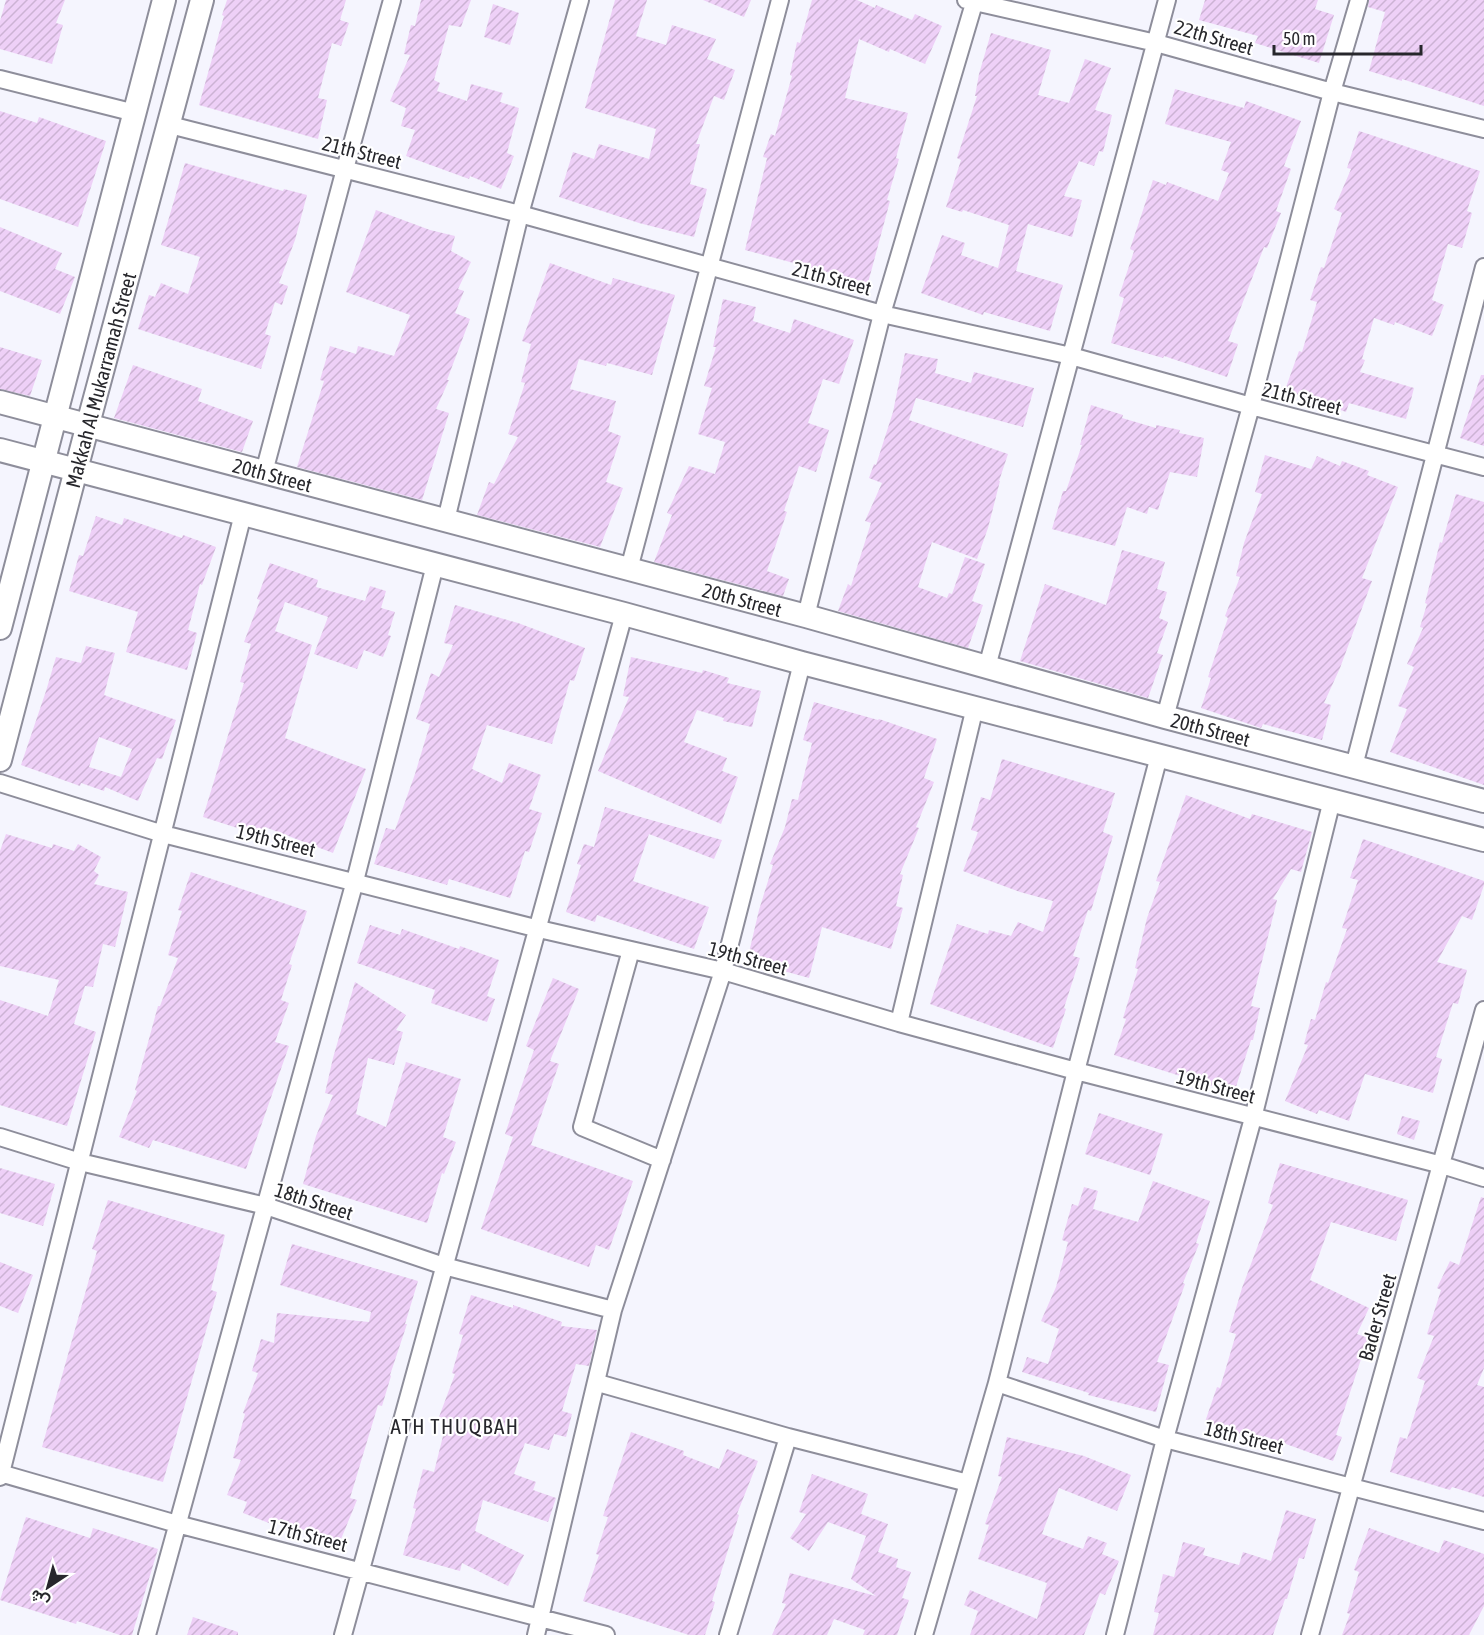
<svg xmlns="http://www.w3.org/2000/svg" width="1484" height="1635" font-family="'Asap Condensed',Vazirmatn,sans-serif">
<defs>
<pattern id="building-hatch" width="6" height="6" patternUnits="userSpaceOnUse" patternTransform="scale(1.5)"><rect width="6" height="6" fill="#eed0f7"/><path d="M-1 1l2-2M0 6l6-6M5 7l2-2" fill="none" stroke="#ccb3d4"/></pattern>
</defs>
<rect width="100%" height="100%" fill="#f5f5fe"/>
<path fill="url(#building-hatch)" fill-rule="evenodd" d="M6,0H65L56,23L63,25L52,64L0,49V21Z
M227,0H346L340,20L349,23L341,46L332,43L318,98L327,100L318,139L199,105L224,16L222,15Z
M421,0H471L461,27L449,25L434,80L440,83L437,91L467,101L471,84L503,93L500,102L519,108L507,153L514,156L501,189L470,176L469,179L406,156L415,130L401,126L406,108L390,101L410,55L404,54L411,25L415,26Z
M615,0H647L636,36L666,45L672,25L716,39L707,59L735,70L724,100L714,96L696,144H700L690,184L707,189L694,237L639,223L559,197L573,152L594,159L599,144L649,159L656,129L585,108Z
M703,0H751L744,17Z
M812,0H857L875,8L876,5L912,20L915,14L942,26L925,64L890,49L889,52L859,39L845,98L908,113L896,158L899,159L887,200L890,201L868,283L745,250L767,158L763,157L771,134L775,136L792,76L790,75L797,42L800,43Z
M1205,0H1318L1315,9L1334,15L1319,63L1255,43L1258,36L1199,20Z
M1369,0H1484V106L1402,79V81L1369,71L1385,12L1368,7Z
M493,4L519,13L510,45L484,37Z
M991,33L1051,50L1038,95L1069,103L1085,59L1111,68L1095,110L1112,115L1103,152L1099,151L1094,166L1079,161L1064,196L1082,200L1072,237L1028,224L1016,271L1063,285L1050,331L984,312L983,315L921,293L942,235L965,243L961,255L998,268L1009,225L963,210L962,212L946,207L961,160L957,158L977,96H975L979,74Z
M1175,89L1244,108L1246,101L1301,121L1284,166L1291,169L1276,211L1281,213L1267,248L1264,247L1228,341L1238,344L1227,377L1164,356L1163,358L1111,343L1124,298L1119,296L1134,251L1130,249L1153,180L1166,185L1167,182L1218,201L1229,173L1221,170L1231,142L1165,124Z
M0,111L37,123L39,117L106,141L78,227L0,199Z
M1359,131L1480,171L1467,211L1472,213L1462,248L1448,244L1432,300L1444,305L1432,336L1395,322L1394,325L1374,318L1362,359L1365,360L1360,372L1414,388L1406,419L1349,403L1346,412L1285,390L1299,351L1302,352L1317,302L1310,300L1321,267L1324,268L1342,213L1334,209L1351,169L1347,168Z
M185,163L283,191L284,189L307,195L295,240L279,283L288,286L282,305L275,302L265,334L271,336L261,369L138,329L149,295L155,297L161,283L188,294L200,257L161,245Z
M376,210L430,230L455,236L451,251L471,262L458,289L464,291L455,313L470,319L447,380H449L436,409L449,413L422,500L297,467L324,381L320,380L330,346L356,354L358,346L394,356L410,315L346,292Z
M0,227L62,253L55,269L75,277L60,314L0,291Z
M550,263L611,285L613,278L675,295L652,375L607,363L606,366L579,359L570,389L616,401L608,431L621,436L606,482L623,488L600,547L477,515L489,482L494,484L518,437L508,434L525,383L521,382L531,344L522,341Z
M723,299L756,307L753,321L790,333L794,319L854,340L839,384L823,379L808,423L829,430L816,472L799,466L784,511L787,512L767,571L789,579L783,596L654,562L672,515L667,513L689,466L715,474L725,442L698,434L712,388L704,386L716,347H713Z
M0,347L42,360L30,396L0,389Z
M905,353L938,359L935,373L971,383L974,372L1034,388L1023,427L916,398L909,420L1008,454L999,481H1000L988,528L977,559L932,542L918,587L947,598L949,593L952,594L965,557L985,564L972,601L983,605L968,648L838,611L848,584L851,586L871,523L865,521L882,483L869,478L874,464L876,465L893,412Z
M133,365L202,389L198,401L253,421L242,452L114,418Z
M1481,375H1484V446L1460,438Z
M1091,405L1123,415L1122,418L1156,428V425L1180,430L1179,433L1204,438L1197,477L1170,472L1158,510L1149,507L1147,514L1127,507L1115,546L1052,529L1063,491H1066L1082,445H1080Z
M1265,455L1311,469L1317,456L1340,466L1342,461L1369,471L1367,475L1398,487L1362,578L1372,581L1340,668L1324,703L1331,705L1322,740L1263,724L1261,728L1201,708L1211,678L1208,677L1228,618L1225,616L1240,577L1236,576L1244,543L1262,494L1255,492Z
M1456,494L1484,502V785L1390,752L1407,709L1398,706L1414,667L1407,664L1423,628L1420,627L1427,604L1425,603L1440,542L1442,543Z
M96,516L122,525L124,518L182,538L183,535L216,547L202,585L200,584L188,630L197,633L187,670L126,652L138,612L69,591L79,555L83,556Z
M1122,550L1165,562L1157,589L1167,592L1159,618L1168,622L1157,653L1163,655L1148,698L1020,661L1045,584L1106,605Z
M270,563L318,580L316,587L365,601L370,586L386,591L381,608L395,612L388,635L391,636L383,657L364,650L357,669L314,654L328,617L285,602L275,631L312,645L285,738L366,769L333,853L265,827L262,836L203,817L244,683L240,682L251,644L244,642L260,600L257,599Z
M455,605L518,623L585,648L574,681L570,680L552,744L487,725L472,769L502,783L509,763L541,775L529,809L542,813L529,852L525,851L510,898L449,879L447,885L374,864L386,828L395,830L415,774L430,724L416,719L431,673L439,677L453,645L444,643Z
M86,646L115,653L104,695L176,720L162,759L157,758L138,801L105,787L104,791L81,783L80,786L21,765L46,691L56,657L81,663ZM99,737L132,749L121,777L89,767Z
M631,657L702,673L703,670L729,678L727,683L761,691L752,727L723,721L724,718L697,710L684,742L727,758L722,771L738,777L721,824L598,771L629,697L623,696Z
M814,702L878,720L879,719L937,739L924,778L934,782L916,827L919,828L900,874L903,875L896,906L903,908L891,949L822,927L809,978L747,961L759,910L773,865L770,864L785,827L792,799L798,800L812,743L803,740Z
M1002,759L1115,793L1103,832L1113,836L1091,911L1088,910L1073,956L1080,958L1064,1008L1066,1009L1053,1048L930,1004L957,924L988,934L989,930L1011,936L1018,922L1043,932L1053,901L1020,892L963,871L978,832L971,830L981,797L990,800Z
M1186,795L1250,819L1252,814L1312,832L1301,872L1291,869L1273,899L1277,900L1251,1006L1260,1008L1253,1040H1251L1234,1093L1114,1055L1126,1019L1123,1018L1138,969L1135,968L1147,918L1160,882L1156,881Z
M605,807L722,840L714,859L649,834L633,881L709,907L694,949L597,915L595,922L566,912L581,865L577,864L584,844L594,847Z
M6,834L52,848L53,844L74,851L78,844L101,857L94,871L99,875L94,884L128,892L115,947L103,944L93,987L85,986L74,1024L96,1032L67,1126L0,1105V1000L48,1016L59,980L0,966V851Z
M1363,839L1484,881V885L1472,920L1462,916L1437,962L1467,970L1458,1004L1453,1003L1436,1057L1442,1059L1433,1093L1365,1074L1349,1121L1319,1110L1317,1114L1285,1101L1308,1045L1304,1044L1311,1019L1315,1020L1326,982L1328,983L1347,929L1342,928L1358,880L1350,878Z
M191,872L307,911L289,964L292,965L281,1000L289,1003L275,1042L289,1046L246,1169L153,1140L149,1148L119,1137L137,1091L135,1090L158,1006H160L178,958L168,955L182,911L178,910Z
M370,925L400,935L402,929L459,949L460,946L499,960L487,996L495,999L487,1022L431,1003L435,990L357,963Z
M553,978L579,989L550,1061L559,1064L531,1145L633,1181L609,1250L596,1245L589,1267L481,1229L513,1137L505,1134L534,1050L526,1046Z
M355,982L406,1015L396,1030L403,1032L394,1065L368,1058L356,1114L386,1127L406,1062L461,1079L443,1137L456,1142L444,1174L442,1173L427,1223L303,1184L316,1136L333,1095L325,1093L333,1058Z
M1099,1113L1163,1134L1150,1175L1085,1154Z
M1402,1116L1420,1121L1414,1140L1397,1134Z
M1280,1163L1408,1200L1396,1241L1331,1222L1310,1280L1369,1308L1357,1334L1368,1338L1336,1435L1342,1437L1333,1461L1264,1436L1262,1441L1205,1422L1217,1387L1220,1388L1236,1334L1229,1332L1242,1288L1273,1205L1268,1203Z
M0,1168L55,1184L43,1226L0,1213Z
M1153,1181L1210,1201L1196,1243L1199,1244L1183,1283L1185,1284L1157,1362L1169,1365L1156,1412L1088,1395L1089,1393L1022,1372L1027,1357L1048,1364L1059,1329L1041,1321L1056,1287L1068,1242L1062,1240L1072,1204L1078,1206L1084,1187L1098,1191L1093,1209L1138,1222Z
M1481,1197L1484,1198V1368L1477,1385L1484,1387V1497L1452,1487L1450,1490L1390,1472L1400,1437L1407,1439L1425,1381L1417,1378L1434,1336L1427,1334L1441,1290L1437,1288L1450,1261L1459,1265Z
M108,1200L225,1235L211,1290L217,1292L163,1482L42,1447L97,1251L92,1249Z
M292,1244L418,1281L405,1324H407L390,1375L391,1376L382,1406L378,1405L350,1498L357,1500L339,1544L276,1519L274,1525L243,1513L247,1502L227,1495L241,1460L233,1458L245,1414L243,1413L258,1373L252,1371L261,1339L274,1343L277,1313L369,1322L371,1312L280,1285Z
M0,1262L33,1275L18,1313L0,1306Z
M471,1295L513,1308V1305L562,1322L561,1326L597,1330L589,1366L576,1364L562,1411L572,1414L566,1437L554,1434L549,1450L525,1443L514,1474L536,1482L533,1490L556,1498L548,1522L483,1500L475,1531L524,1555L508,1586L462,1563L460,1571L403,1555L416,1509L413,1508L423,1469L434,1472L447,1420L439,1417L455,1374L452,1373L463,1335L459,1334Z
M631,1432L684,1451L683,1455L719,1469L727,1449L758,1461L737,1514L739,1515L712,1601L715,1602L705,1635H689L583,1601L599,1555L596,1554L608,1517L603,1516Z
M1007,1437L1084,1456L1131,1475L1117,1511L1059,1488L1042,1534L1083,1549L1088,1536L1107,1543L1102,1554L1119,1561L1105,1595L1100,1593L1084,1635H970L978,1611L964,1605L970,1590L1037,1619L1047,1583L978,1559L989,1525L985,1524L1002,1477L998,1476Z
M812,1474L868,1494L861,1514L888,1524L878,1552L898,1559L896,1567L911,1572L902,1598L909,1600L897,1635H863L865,1630L834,1619L827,1635H772L786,1604L782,1603L790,1573L876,1596L851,1579L866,1536L828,1522L809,1551L790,1538L806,1514L799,1512Z
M1286,1510L1316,1519L1304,1559L1299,1558L1287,1599H1285L1273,1635H1153L1159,1613L1154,1612L1163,1574L1174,1577L1183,1542L1205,1548L1203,1555L1239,1565L1243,1552L1271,1561Z
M26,1517L90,1538L93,1528L158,1549L132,1635H120L77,1621L76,1624L0,1600Z
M1369,1528L1439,1553L1444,1540L1484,1554V1606L1469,1635H1342L1350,1614L1347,1613L1359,1572L1354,1570Z
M193,1617L238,1632V1635H187Z"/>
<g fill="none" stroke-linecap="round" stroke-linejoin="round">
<g stroke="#8e8e9b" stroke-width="20">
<path id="street" d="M966,0L1156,43L1332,92L1484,129
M0,79L135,113
M170,125L520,214L882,314L1071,356L1251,406L1484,467
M264,472L345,169L392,0
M446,520L520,214L580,0
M629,569L780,0
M806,616L882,314L975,0
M987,667L1167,0
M1165,717L1251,406L1332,92L1359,0
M1354,766L1484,267
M0,783L163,834L539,929L723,971L899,1023L1076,1071L1442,1165L1484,1178
M631,950L582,1127L662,1160
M899,1023L975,707
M0,1137L80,1162L266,1206L444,1266L613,1310
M598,1383L788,1437L968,1483
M997,1383L1165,1439L1484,1521
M0,1473L177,1524L606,1635
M0,1477L243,514
M147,1635L355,881L435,565
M343,1635L624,614
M536,1635L613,1310L723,971L802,663
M728,1635L788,1437
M924,1635L997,1383L1076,1071L1159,756
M1115,1635L1165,1439L1253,1118L1332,800
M1310,1635L1484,1010"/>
</g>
<g stroke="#8e8e9b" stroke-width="26">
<g id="secondary">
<path id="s1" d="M0,402L806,616L1165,717L1484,801"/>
<path d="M0,450L624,614L802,663L1484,840"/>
<path d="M0,628L164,0"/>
<path id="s2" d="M0,760L88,424L202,0"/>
</g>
</g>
<use href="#street" stroke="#fff" stroke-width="16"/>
<use href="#secondary" stroke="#fff" stroke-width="22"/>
</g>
<g text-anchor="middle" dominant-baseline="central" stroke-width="4.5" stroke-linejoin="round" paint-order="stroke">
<g font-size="20" fill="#27272c" stroke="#fff">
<text transform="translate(1214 37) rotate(16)">22th Street</text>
<text transform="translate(362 152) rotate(14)">21th Street</text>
<text transform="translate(832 278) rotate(15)">21th Street</text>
<text stroke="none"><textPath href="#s2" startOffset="393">Makkah Al Mukarramah Street</textPath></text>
<text transform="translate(1302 398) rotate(14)">21th Street</text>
<text stroke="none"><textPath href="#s1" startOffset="282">20th Street</textPath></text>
<text stroke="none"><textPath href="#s1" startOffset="768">20th Street</textPath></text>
<text stroke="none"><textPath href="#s1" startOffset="1254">20th Street</textPath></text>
<text transform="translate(276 840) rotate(14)">19th Street</text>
<text transform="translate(748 958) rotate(15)">19th Street</text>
<text transform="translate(1216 1086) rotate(15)">19th Street</text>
<text transform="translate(314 1201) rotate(18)">18th Street</text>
<text transform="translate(1377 1317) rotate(-74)">Bader Street</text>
<text transform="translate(1244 1437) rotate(14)">18th Street</text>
<text transform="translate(308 1535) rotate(14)">17th Street</text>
</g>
<g font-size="21" letter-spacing="1.5" fill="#27272c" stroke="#fff">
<text x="455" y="1426">ATH THUQBAH</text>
</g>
</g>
<g transform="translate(48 1587) rotate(216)" stroke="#ffffff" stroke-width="4.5" paint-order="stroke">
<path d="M0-4.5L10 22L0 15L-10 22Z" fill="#27272c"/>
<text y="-9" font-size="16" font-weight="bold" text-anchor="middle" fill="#27272c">ش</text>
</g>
<path d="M1274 45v9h147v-9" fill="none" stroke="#27272c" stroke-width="3"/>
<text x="1283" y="45" font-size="18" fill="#27272c" stroke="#ffffff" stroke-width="4.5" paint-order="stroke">50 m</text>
</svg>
